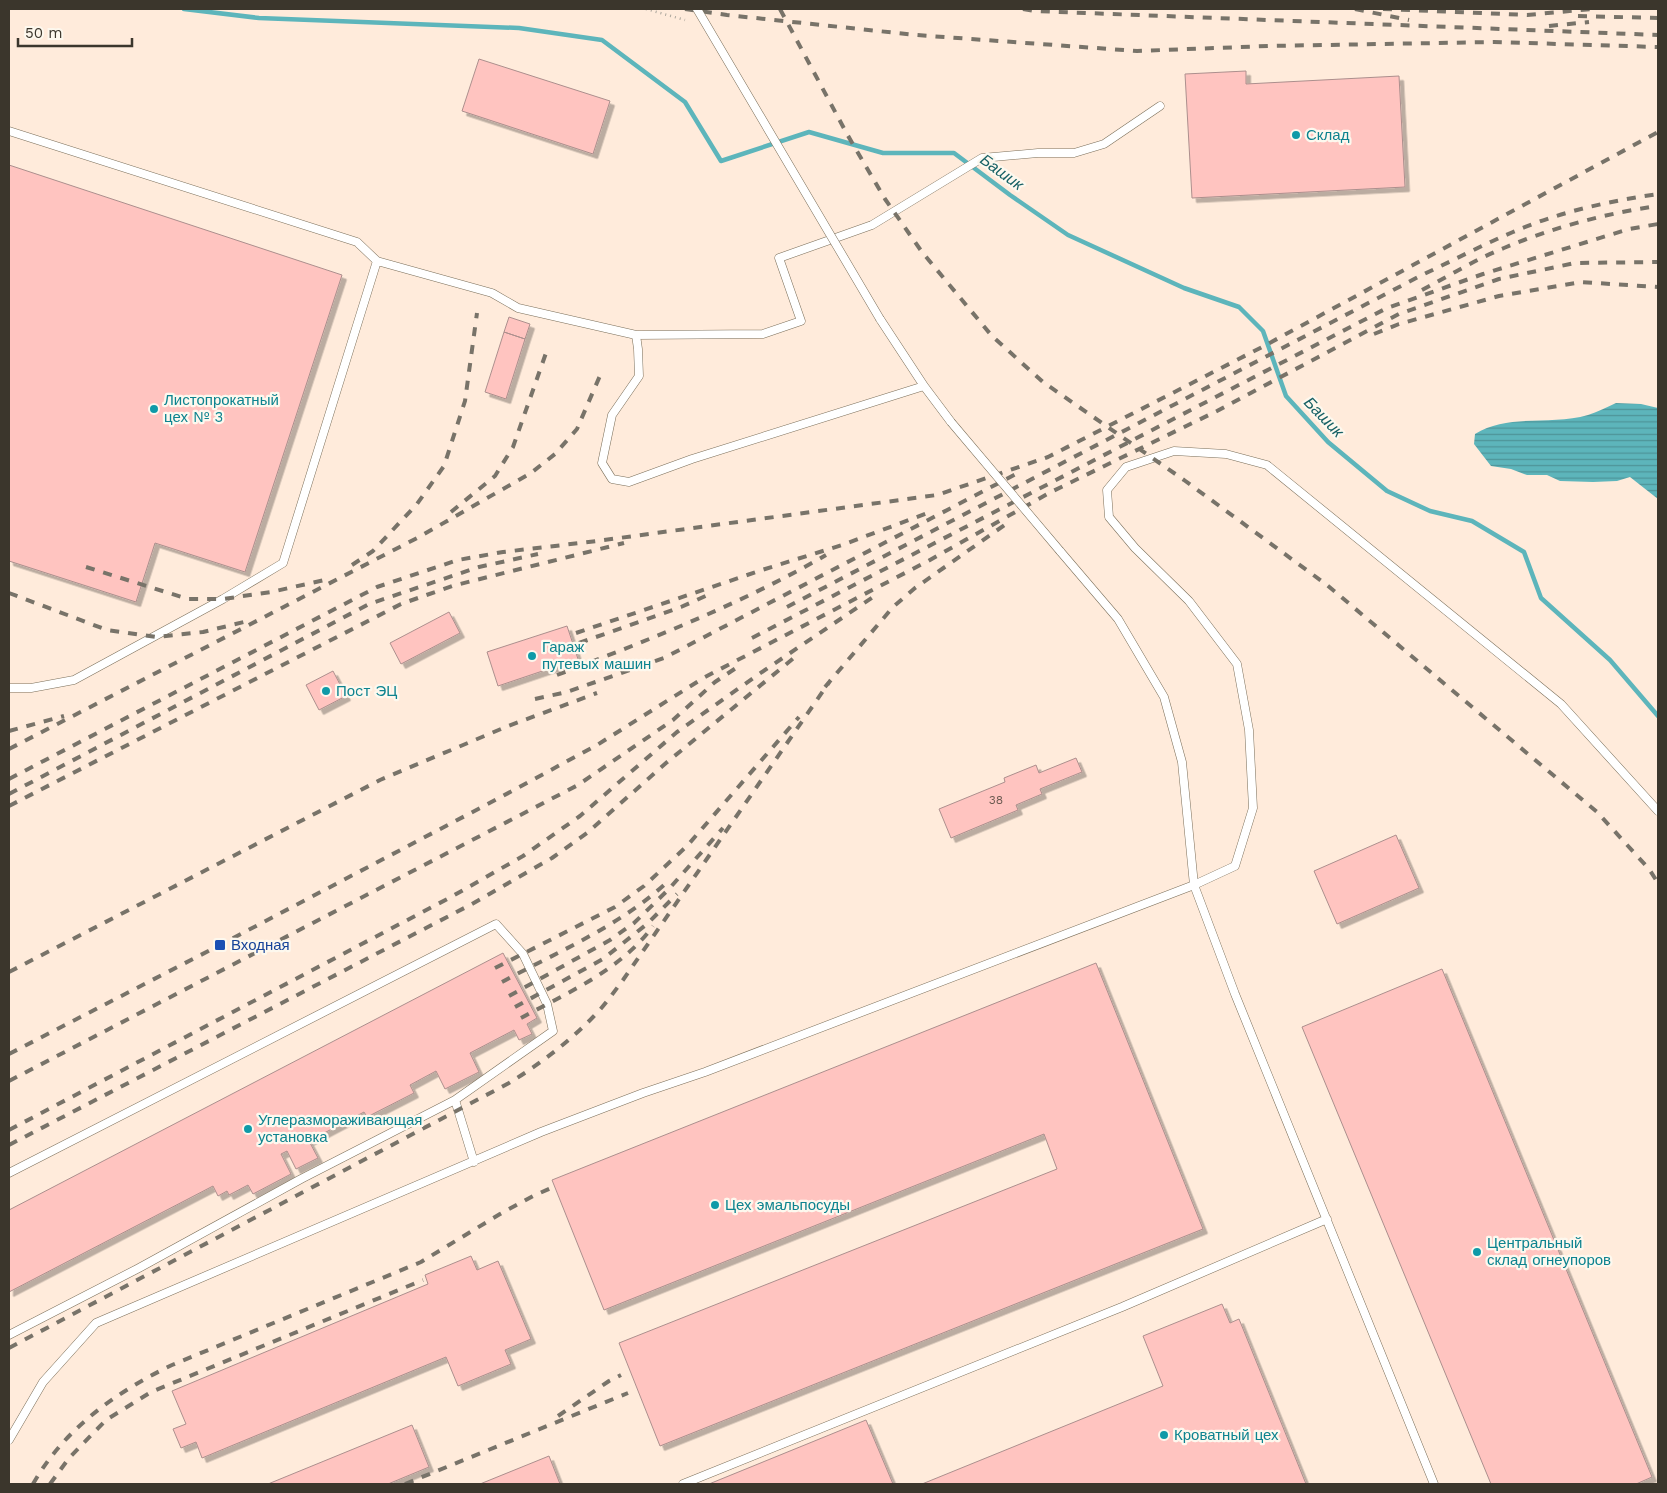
<svg xmlns="http://www.w3.org/2000/svg" width="1667" height="1493" font-family="'Work Sans',sans-serif">
<defs>
<pattern id="water-rules" width="6" height="5" patternUnits="userSpaceOnUse" patternTransform="scale(1.25)"><rect width="6" height="5" fill="#5db5bb"/><path d="M0 2.5h6" fill="none" stroke="#4e9498"/></pattern>
<filter id="shadow"><feDropShadow dx="4.5" dy="4.5" stdDeviation="0" flood-color="#0004"/></filter>
</defs>
<rect width="100%" height="100%" fill="#fdf8ee"/>
<path fill="#ffebdb" d="M9,9H1658V1484H9Z"/>
<path fill="url(#water-rules)" d="M1616,403L1641,404L1658,408V499L1630,477L1617,481L1593,482L1560,481L1547,475H1527L1511,469L1491,466L1474,444L1475,434C1508,413 1551,426 1588,415C1597,412 1607,407 1616,403Z"/>
<g fill="none" stroke-linecap="round" stroke-linejoin="round">
<path stroke="#5db5bb" stroke-width="4.5" d="M184,9L259,18L519,28L602,40L685,102L721,161L809,132L883,153H954L1010,195L1068,235L1184,288L1239,307L1263,331L1286,396L1328,442L1387,491L1430,511L1472,521L1524,552L1541,598L1610,660L1658,716"/>
</g>
<path fill="#ffc4c0" stroke="#ac8f8d" filter="url(#shadow)" d="M479,59L610,101L593,154L462,111Z
M1246,71V84L1399,76L1405,187L1192,198L1185,74Z
M9,165L342,275L245,572L155,543L136,602L9,561Z
M509,317L530,324L525,339L504,332Z
M504,332L525,339L506,399L485,392Z
M449,612L460,633L401,664L390,643Z
M567,626L578,659L498,686L487,652Z
M333,671L346,696L319,710L306,685Z
M1076,758L1082,772L1040,789L1042,794L1016,805L1018,810L951,838L939,809L1005,782L1004,778L1036,765L1039,773Z
M1396,835L1419,888L1337,924L1314,871Z
M503,953L537,1018L527,1024L532,1034L519,1040L514,1030L470,1053L479,1072L445,1089L436,1071L410,1085L414,1093L367,1117L364,1112L309,1141L318,1158L296,1169L287,1151L281,1154L291,1174L253,1194L248,1185L229,1195L227,1191L218,1196L213,1186L9,1292V1210Z
M1096,963L1203,1229L660,1446L619,1343L1057,1169L1044,1134L604,1310L552,1180Z
M1442,969L1652,1477L1636,1484H1491L1302,1027Z
M471,1256L477,1270L498,1261L531,1339L505,1350L511,1364L458,1386L446,1357L202,1458L196,1442L181,1448L173,1429L186,1424L172,1391L428,1284L425,1275Z
M1222,1304L1230,1323L1239,1319L1306,1484H922L1163,1386L1143,1336Z
M866,1420L893,1484H709Z
M412,1425L429,1467L388,1484H268Z
M549,1456L560,1484H480Z"/>
<g fill="none" stroke-linecap="round" stroke-linejoin="round">
<g stroke="#7b6f5a" stroke-width="9">
<path id="lane" d="M9,131L357,242L377,261L492,293L518,308L636,335L638,349L639,376L612,415L602,463L612,479L629,482L692,459L924,386
M880,319L924,386L951,422
M636,335L763,334L801,321L779,258L872,225L982,158L1038,153H1074L1104,144L1160,106
M1060,551L1118,619L1164,697L1182,762L1194,885L1235,994L1434,1484
M9,688H31L74,680L223,599L283,563L377,261
M9,1173L496,924L523,954L547,1004L553,1031L455,1100L474,1162
M9,1335L139,1268L301,1179L455,1100
M9,1440L43,1382L96,1323L541,1132L643,1093L705,1072L1194,885L1235,866L1253,808L1249,730L1237,664L1189,601L1135,548L1109,517L1107,490L1126,467L1174,451L1226,454L1267,465L1561,704L1658,811
M683,1484L1122,1307L1327,1219"/>
</g>
<path stroke="#aaa59b" stroke-width="2.5" stroke-dasharray="1 4" stroke-linecap="butt" d="M646,9L685,20"/>
<use href="#lane" stroke="#fff" stroke-width="8"/>
<path stroke="#787369" stroke-width="4" stroke-dasharray="9 9" stroke-linecap="butt" d="M685,9L727,15L916,35L1137,51L1268,46L1494,42L1658,47
M780,9L847,134L885,199L922,252L992,336L1043,382L1184,480L1327,585L1597,812L1649,869L1658,883
M1023,9L1034,11L1658,35
M1355,9L1409,20
M1383,9L1527,15L1592,9
M1578,16L1658,18
M1549,26L1589,22
M1422,290C1449,276 1476,259 1504,248C1551,228 1607,213 1658,206
M1374,334L1399,324L1499,296L1581,282L1658,287
M451,512L495,476L513,447L546,353
M352,565L373,551L417,504L444,466L465,401L477,313
M86,567L188,599H223L271,592L329,579
M9,593L107,630L156,637L203,632L244,622
M787,607L1422,275C1452,261 1482,245 1513,232C1559,212 1609,201 1658,194
M576,633L762,570L842,545L933,511
M752,638L1387,308L1483,274L1629,229L1658,224
M579,643L681,607L710,594
M557,675C649,640 741,604 826,555
M825,687L893,607L915,588L1006,524
M535,699L567,692L664,658L1018,473
M9,731L64,716
M9,749L419,537L531,473L555,454L577,429L602,371
M9,779L377,587L458,560L503,552L597,541L937,495L1048,457L1264,346L1658,132
M9,794L369,604L479,567L538,554
M9,806L401,604L452,586L624,543
M495,968L615,907L644,886L687,846L799,717
M9,972L380,780L508,726L597,693
M502,982C557,952 618,927 665,884
M509,996L610,940L634,923L668,890L723,828
M515,1007L603,959L647,924L677,894
M521,1018C567,993 621,970 653,926
M9,1054L220,945L501,797L597,745L705,677L928,561L1051,492L1217,411L1399,314L1499,279L1575,263L1658,262
M9,1081L578,785L673,720L715,682L739,666
M9,1130L451,897L523,856L580,816L677,732L759,674L876,595
M9,1145L472,904L552,858L587,833L666,763L795,657
M9,1348L509,1083C540,1064 569,1042 594,1016C605,1005 614,992 623,980L830,681
M558,1416L609,1381L621,1375
M33,1484C64,1429 116,1392 172,1365L421,1262L500,1214L533,1196L551,1188
M50,1484L69,1458L106,1420L151,1392L423,1280
M405,1484L628,1393"/>
<g stroke="#7b6f5a" stroke-width="9" stroke-linecap="butt">
<path id="lane-bridge" d="M697,9L880,319
M951,422L1060,551"/>
</g>
<use href="#lane-bridge" stroke="#fff" stroke-width="8"/>
</g>
<g fill="#0f9aa8" stroke="#fdf8ee" stroke-width="2">
<circle cx="1296" cy="135" r="5"/>
<circle cx="154" cy="409" r="5"/>
<circle cx="532" cy="656" r="5"/>
<circle cx="326" cy="691" r="5"/>
<circle cx="248" cy="1129" r="5"/>
<circle cx="715" cy="1205" r="5"/>
<circle cx="1477" cy="1252" r="5"/>
<circle cx="1164" cy="1435" r="5"/>
</g>
<rect fill="#1a4fb4" stroke="#fdf8ee" stroke-width="2" x="214" y="939" width="12" height="12" rx="2.5"/>
<g text-anchor="middle" dominant-baseline="central" stroke-width="4.5" stroke-linejoin="round" paint-order="stroke">
<g font-size="12" fill="#6c5a51">
<text x="996" y="800">38</text>
</g>
<g font-size="15" fill="#0d838f" stroke="#fdf8ee" text-anchor="start">
<text x="1306" y="135">Склад</text>
<text x="164" y="400">Листопрокатный<tspan x="164" dy="17">цех № 3</tspan></text>
<text x="542" y="647">Гараж<tspan x="542" dy="17">путевых машин</tspan></text>
<text x="336" y="691">Поcт ЭЦ</text>
<text x="258" y="1120">Углеразмораживающая<tspan x="258" dy="17">установка</tspan></text>
<text x="725" y="1205">Цех эмальпосуды</text>
<text x="1487" y="1243">Центральный<tspan x="1487" dy="17">склад огнеупоров</tspan></text>
<text x="1174" y="1435">Кроватный цех</text>
</g>
<g font-size="15" fill="#164399" stroke="#fdf8ee" text-anchor="start">
<text x="231" y="945">Входная</text>
</g>
<g font-size="16" font-style="italic" fill="#176165" stroke="#fdf8ee">
<text transform="translate(1002 172) rotate(36)">Башик</text>
<text transform="translate(1324 417) rotate(46)">Башик</text>
</g>
</g>
<rect width="1667" height="1493" fill="none" stroke="#3b362c" stroke-width="20"/>
<path d="M18 38v8h114v-8" fill="none" stroke="#3b362c" stroke-width="2.5"/>
<text x="25" y="38" font-size="15" fill="#3b362c" stroke="#fdf8ee" stroke-width="4" paint-order="stroke">50 m</text>
</svg>
